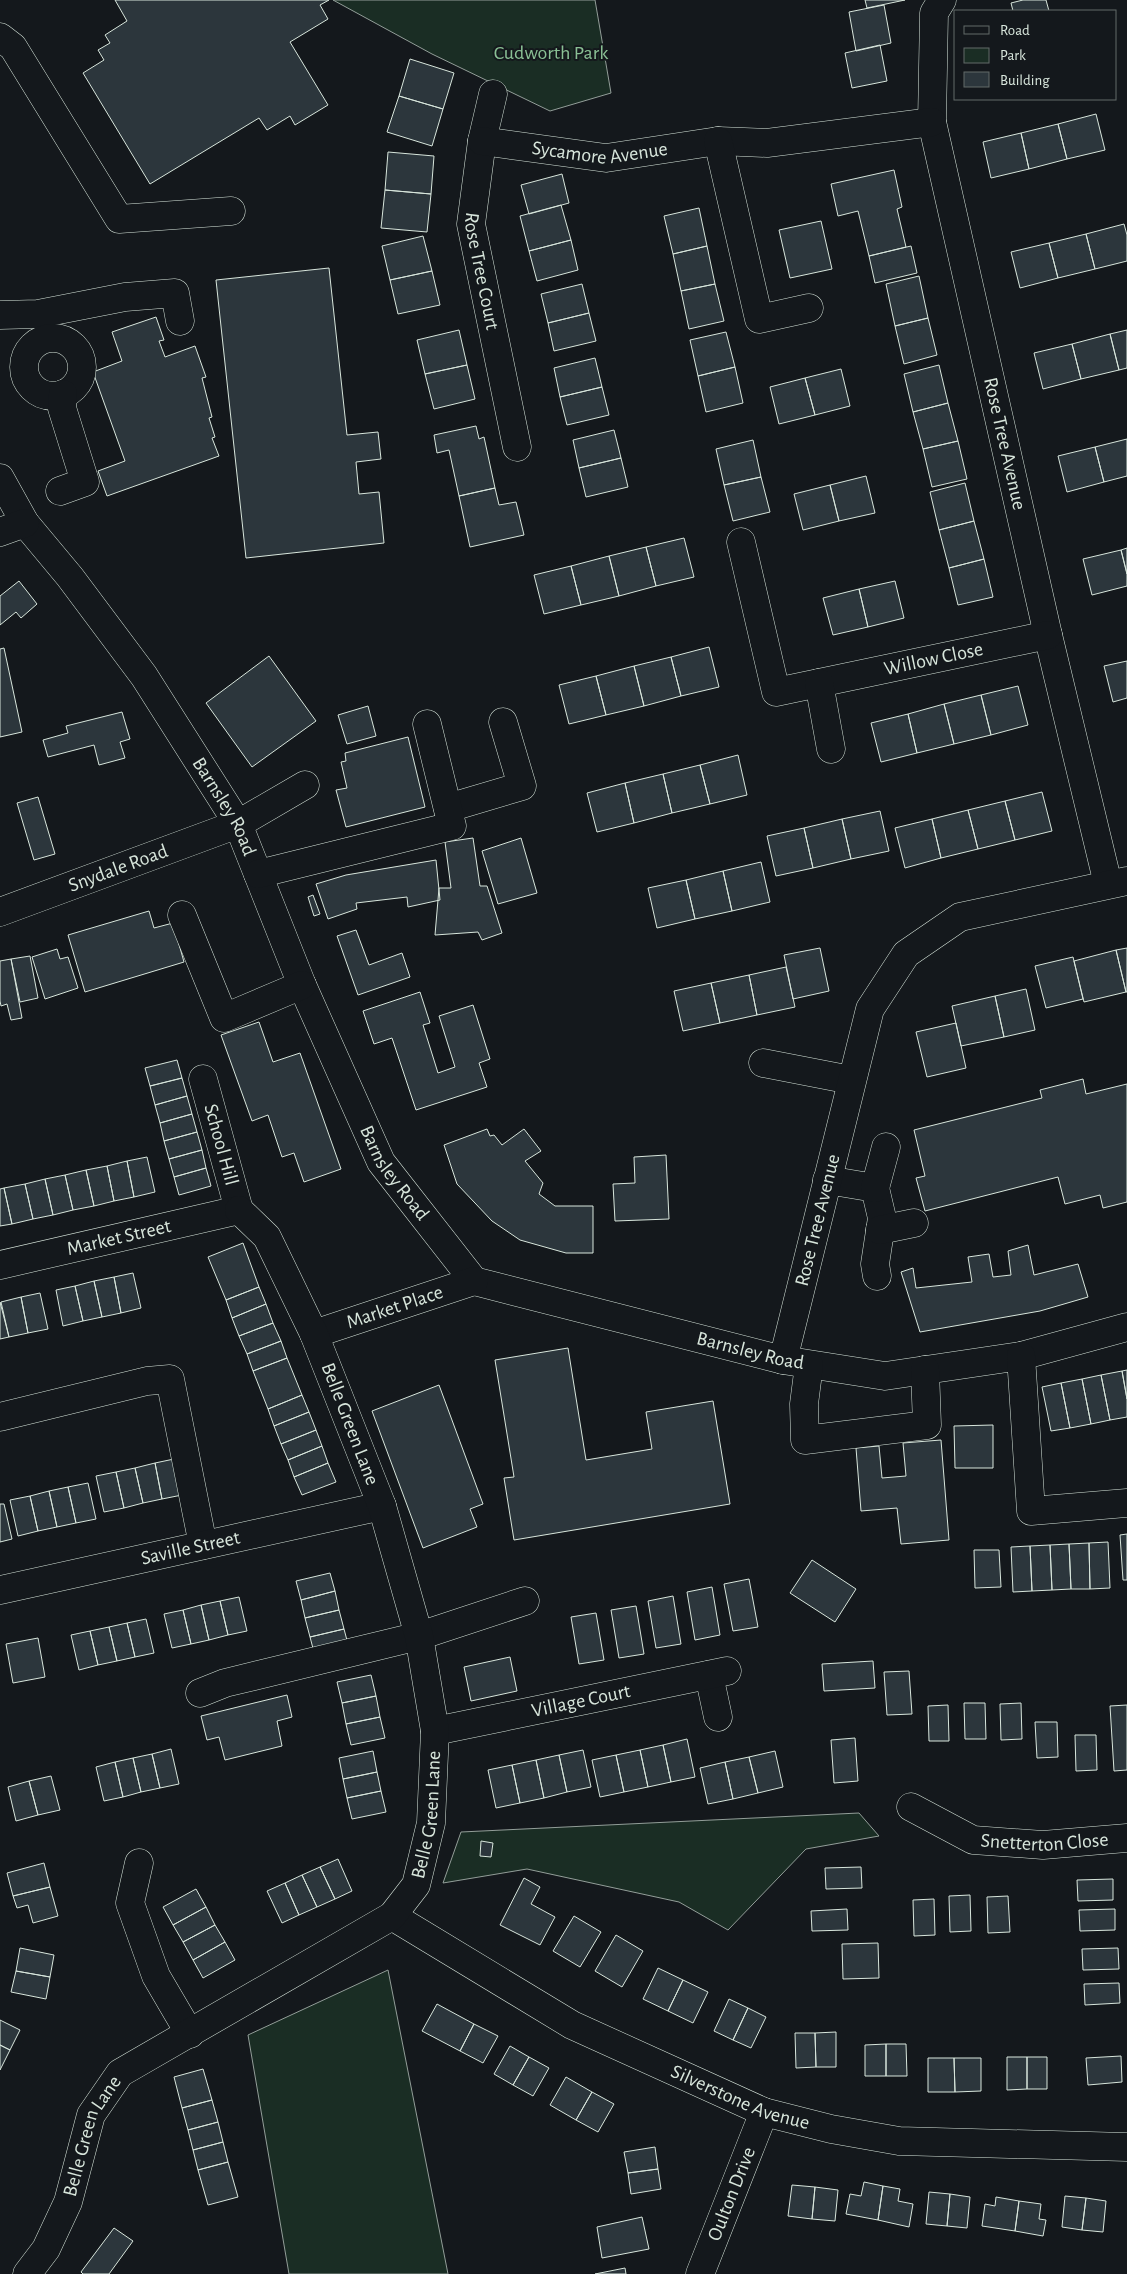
<svg xmlns="http://www.w3.org/2000/svg" width="1127" height="2274" font-family="'Alegreya Sans',sans-serif">
<rect width="100%" height="100%" fill="#14181c"/>
<path fill="#1a2d24" stroke="#939e99" d="M333,0H595L611,93L550,111L432,54Z
M859,1813L879,1836L806,1849L728,1930L679,1902L527,1869L443,1883L461,1832Z
M388,1970L448,2274H289L248,2035Z"/>
<path fill="#2c363c" stroke="#d8e6dc" d="M115,0H329L320,5L328,19L290,42L328,105L295,125L290,116L267,130L259,118L150,184L83,73L104,60L98,50L110,43L105,35L127,21Z
M865,0H905L867,8Z
M1023,0H1046L1049,11H1013L1011,3Z
M884,5L891,43L856,51L849,12Z
M880,45L887,81L852,88L845,53Z
M410,59L454,73L443,109L399,96Z
M399,96L443,109L432,146L387,132Z
M1096,114L1105,150L1067,159L1058,124Z
M1058,124L1067,159L1029,169L1021,133Z
M1021,133L1029,169L991,178L983,142Z
M388,152L434,156L431,194L385,190Z
M894,170L902,207L897,209L906,247L869,256L858,211L838,216L831,184Z
M562,174L569,203L529,214L521,185Z
M385,190L431,194L427,232L381,228Z
M561,205L571,240L529,251L520,216Z
M699,208L707,246L673,254L664,216Z
M821,221L832,269L790,278L779,230Z
M1124,224L1127,235V261L1095,269L1086,234Z
M1086,234L1095,269L1058,278L1049,243Z
M423,236L432,271L390,280L382,246Z
M571,240L578,270L537,281L529,251Z
M1049,243L1058,278L1020,288L1011,252Z
M707,246L715,284L681,291L673,254Z
M911,246L917,273L875,283L869,256Z
M329,268L347,435L378,432L381,459L356,462L359,494L379,492L384,543L246,558L216,280Z
M432,271L440,305L398,314L390,280Z
M919,276L928,318L895,326L886,284Z
M582,284L589,313L548,323L541,294Z
M715,284L724,321L689,329L681,291Z
M589,313L596,341L554,351L548,323Z
M156,317L164,340L159,341L165,357L195,346L206,377L202,378L212,417L209,418L215,437L212,438L219,456L107,496L98,471L125,461L93,372L122,361L112,332Z
M928,318L937,355L904,364L895,326Z
M459,330L467,365L425,374L417,340Z
M1127,330V368L1119,370L1110,334Z
M726,332L735,367L698,376L690,340Z
M1110,334L1119,370L1081,379L1072,344Z
M1072,344L1081,379L1043,389L1034,353Z
M595,358L602,387L560,397L554,368Z
M467,365L475,399L434,409L425,374Z
M939,365L948,403L913,412L904,374Z
M735,367L743,403L706,412L698,376Z
M841,369L850,406L815,415L805,378Z
M805,378L815,415L779,424L770,387Z
M602,387L609,415L567,425L560,397Z
M948,403L958,441L923,449L913,412Z
M476,426L479,439L484,437L495,488L459,496L449,450L437,453L434,435Z
M614,430L621,458L579,468L573,440Z
M1127,439V476L1104,482L1095,447Z
M753,440L761,477L724,485L716,449Z
M958,441L967,479L932,487L923,449Z
M1095,447L1104,482L1067,492L1058,456Z
M621,458L628,487L586,497L579,468Z
M866,476L875,513L839,521L830,485Z
M761,477L770,512L733,521L724,485Z
M965,483L974,521L939,530L930,492Z
M830,485L839,521L803,530L794,494Z
M495,488L499,505L516,502L524,535L470,547L459,496Z
M974,521L984,559L949,568L939,530Z
M684,538L694,577L656,586L646,547Z
M646,547L656,586L619,596L609,556Z
M1127,548V574L1121,550Z
M1121,550L1127,574V586L1092,595L1083,559Z
M609,556L619,596L581,605L571,566Z
M984,559L993,597L958,605L949,568Z
M571,566L581,605L544,614L534,575Z
M19,581L37,604L21,618L16,612L0,625V596Z
M895,581L904,618L868,627L859,589Z
M859,589L868,627L833,635L823,598Z
M709,647L719,687L681,696L671,657Z
M4,648L22,732L0,737V649Z
M269,656L316,721L252,767L206,703Z
M671,657L681,696L644,706L634,666Z
M1127,661V698L1113,702L1104,666Z
M634,666L644,706L606,715L596,676Z
M596,676L606,715L569,724L559,685Z
M1018,686L1028,725L991,735L981,695Z
M981,695L991,735L954,744L944,704Z
M944,704L954,744L917,753L908,714Z
M368,706L376,736L347,744L338,715Z
M122,712L130,739L120,742L125,758L99,765L94,745L48,757L43,740L68,733L66,726Z
M908,714L917,753L881,762L871,723Z
M408,737L425,807L346,827L336,790L347,788L341,762L346,761L345,753Z
M738,755L747,795L710,804L700,765Z
M700,765L710,804L672,813L663,774Z
M663,774L672,813L634,823L625,783Z
M625,783L634,823L597,832L587,793Z
M1042,792L1052,831L1015,840L1005,801Z
M38,797L55,854L34,860L17,803Z
M1005,801L1015,840L978,849L968,810Z
M968,810L978,849L941,858L932,819Z
M880,811L889,851L851,859L842,819Z
M842,819L851,859L813,868L804,828Z
M932,819L941,858L905,868L895,828Z
M804,828L813,868L776,876L767,836Z
M473,838L480,886H487L502,933L482,940L478,932L435,935L439,888H451L445,842Z
M521,838L537,893L498,904L482,851Z
M436,860L440,900L408,907L407,897L356,903L357,909L328,919L316,884L346,875Z
M761,862L770,902L732,911L723,871Z
M723,871L732,911L695,919L686,880Z
M686,880L695,919L657,928L648,888Z
M313,895L320,914L314,916L308,897Z
M149,911L154,928L173,923L184,962L85,992L68,935Z
M356,930L369,965L402,953L410,977L358,995L337,936Z
M820,948L829,991L793,999L784,955Z
M1127,948V992H1126L1116,950Z
M57,949L60,959L68,957L78,988L45,999L32,957Z
M1116,950L1126,992L1084,1002L1074,961Z
M30,956L38,998L20,1002L11,959Z
M1073,957L1083,999L1046,1008L1035,966Z
M11,959L22,1018L11,1020L7,1004L1,1006L0,1001V961Z
M786,967L795,1007L757,1015L749,975Z
M749,975L757,1015L720,1023L711,983Z
M711,983L720,1023L683,1031L674,991Z
M1026,989L1035,1030L1004,1037L995,996Z
M420,992L430,1023L423,1025L438,1073L455,1067L439,1016L473,1005L490,1059L479,1063L487,1087L416,1110L392,1038L374,1044L363,1011Z
M995,996L1004,1037L961,1046L952,1006Z
M259,1022L273,1062L300,1053L341,1169L304,1182L294,1153L282,1157L268,1115L252,1121L221,1035Z
M956,1023L966,1068L927,1077L916,1032Z
M177,1060L182,1078L150,1086L145,1068Z
M182,1078L187,1096L155,1105L150,1086Z
M1083,1079L1086,1094L1127,1084V1202L1103,1208L1100,1195L1065,1204L1058,1177L925,1211L916,1178L925,1176L914,1130L1042,1098L1040,1090Z
M187,1096L192,1114L160,1123L155,1105Z
M192,1114L197,1132L164,1141L160,1123Z
M487,1129L490,1136L494,1135L502,1145L524,1129L541,1151L525,1161L543,1183L539,1194L555,1206H593V1253H566L520,1240L492,1221L457,1184L444,1145Z
M197,1132L202,1150L169,1159L164,1141Z
M202,1150L206,1168L174,1177L169,1159Z
M666,1155L669,1219L615,1221L613,1184L635,1183L634,1157Z
M147,1157L155,1192L134,1197L127,1161Z
M127,1161L134,1197L114,1201L107,1166Z
M107,1166L114,1201L94,1206L86,1170Z
M206,1168L211,1186L179,1195L174,1177Z
M86,1170L94,1206L73,1210L65,1175Z
M65,1175L73,1210L53,1215L45,1179Z
M45,1179L53,1215L33,1219L25,1184Z
M25,1184L33,1219L12,1224L4,1188Z
M4,1188L12,1224L0,1226V1189Z
M243,1243L259,1287L226,1300L208,1257Z
M1028,1245L1034,1275L1078,1264L1088,1297L1040,1311L920,1332L901,1272L913,1268L916,1288L972,1282L968,1257L989,1254L993,1277L1011,1275L1008,1251Z
M133,1273L141,1308L121,1313L114,1277Z
M114,1277L121,1313L102,1317L94,1281Z
M94,1281L102,1317L83,1321L75,1286Z
M75,1286L83,1321L63,1326L56,1290Z
M259,1287L266,1304L232,1318L226,1300Z
M40,1293L48,1329L28,1333L21,1297Z
M21,1297L28,1333L9,1337L1,1302Z
M0,1302L9,1337L0,1339Z
M266,1304L273,1323L239,1336L232,1318Z
M273,1323L281,1341L247,1354L239,1336Z
M281,1341L287,1358L253,1371L247,1354Z
M568,1348L586,1460L652,1449L646,1412L713,1401L730,1504L514,1540L504,1478L514,1477L495,1360Z
M287,1358L302,1395L268,1409L253,1371Z
M1127,1370V1399L1122,1371Z
M1122,1371L1127,1399V1417L1110,1420L1101,1375Z
M1101,1375L1110,1420L1091,1424L1082,1379Z
M1082,1379L1091,1424L1070,1428L1061,1383Z
M1061,1383L1070,1428L1051,1431L1042,1387Z
M439,1385L483,1504L470,1509L477,1527L423,1548L372,1411Z
M302,1395L309,1412L274,1426L268,1409Z
M309,1412L316,1430L281,1444L274,1426Z
M993,1425V1468H955L954,1426Z
M316,1430L322,1446L288,1460L281,1444Z
M941,1440L949,1540L901,1544L897,1508L861,1511L856,1448L879,1446L882,1478L906,1476L903,1443Z
M322,1446L328,1463L294,1477L288,1460Z
M174,1459L182,1495L162,1499L155,1463Z
M155,1463L162,1499L143,1503L135,1468Z
M328,1463L336,1482L302,1495L294,1477Z
M135,1468L143,1503L124,1508L116,1472Z
M116,1472L124,1508L104,1512L96,1476Z
M88,1483L96,1519L76,1523L68,1487Z
M68,1487L76,1523L57,1527L49,1491Z
M49,1491L57,1527L38,1531L30,1496Z
M30,1496L38,1531L18,1536L10,1500Z
M0,1504H4L12,1539L0,1542Z
M1127,1534V1580H1123L1120,1535Z
M1108,1542L1110,1588L1090,1589L1089,1543Z
M1089,1543L1090,1589H1071L1069,1544Z
M1069,1544L1071,1589L1052,1590L1050,1545Z
M1050,1545L1052,1590L1032,1591L1030,1546Z
M1030,1546L1032,1591L1013,1592L1011,1547Z
M974,1550H999L1001,1587L975,1588Z
M812,1560L856,1589L835,1622L790,1593Z
M330,1573L335,1591L301,1600L296,1581Z
M749,1579L758,1627L733,1631L724,1584Z
M712,1587L720,1635L695,1640L687,1592Z
M335,1591L339,1610L305,1618L301,1600Z
M673,1596L681,1644L656,1648L648,1601Z
M239,1597L247,1631L228,1635L220,1601Z
M220,1601L228,1635L209,1640L201,1605Z
M201,1605L209,1640L191,1644L183,1610Z
M636,1606L644,1654L619,1658L611,1610Z
M183,1610L191,1644L172,1648L164,1614Z
M339,1610L344,1629L310,1637L305,1618Z
M596,1613L604,1660L579,1664L571,1617Z
M146,1619L154,1653L135,1657L127,1623Z
M127,1623L135,1657L117,1661L109,1627Z
M109,1627L117,1661L98,1665L90,1631Z
M344,1629L349,1648L315,1656L310,1637Z
M90,1631L98,1665L79,1670L71,1635Z
M38,1638L45,1677L13,1683L6,1644Z
M510,1657L517,1691L471,1701L464,1667Z
M873,1661L875,1688L824,1691L822,1664Z
M909,1671L912,1714L887,1715L884,1672Z
M371,1675L376,1696L342,1703L337,1682Z
M287,1695L292,1717L277,1721L282,1746L225,1760L219,1737L207,1740L201,1716Z
M376,1696L380,1717L346,1724L342,1703Z
M964,1703H985L986,1739H965Z
M1021,1703L1022,1739L1001,1740L1000,1704Z
M948,1705L949,1741H929L928,1706Z
M1127,1705V1770L1114,1771L1110,1706Z
M380,1717L385,1738L351,1745L346,1724Z
M1035,1722H1057L1058,1757L1037,1758Z
M1075,1735H1096L1097,1770L1076,1771Z
M855,1738L858,1781L834,1783L831,1740Z
M687,1739L695,1777L671,1782L663,1745Z
M663,1745L671,1782L648,1787L640,1750Z
M171,1749L179,1784L160,1788L152,1754Z
M583,1750L591,1787L567,1792L559,1755Z
M640,1750L648,1787L624,1792L616,1755Z
M373,1751L377,1772L343,1779L339,1758Z
M775,1751L783,1787L758,1793L749,1757Z
M152,1754L160,1788L141,1792L133,1758Z
M559,1755L567,1792L544,1798L536,1760Z
M616,1755L624,1792L600,1797L592,1760Z
M749,1757L758,1793L733,1799L725,1762Z
M133,1758L141,1792L123,1797L115,1762Z
M536,1760L544,1798L520,1803L512,1765Z
M115,1762L123,1797L104,1801L96,1767Z
M725,1762L733,1799L708,1804L700,1768Z
M512,1765L520,1803L496,1808L488,1770Z
M377,1772L381,1791L347,1798L343,1779Z
M51,1776L60,1810L38,1815L29,1781Z
M29,1781L38,1815L16,1821L8,1787Z
M381,1791L386,1812L352,1819L347,1798Z
M481,1841L493,1843L491,1857L480,1856Z
M338,1859L352,1891L335,1899L320,1867Z
M44,1863L50,1887L13,1896L7,1873Z
M320,1867L335,1899L317,1907L302,1875Z
M861,1867L862,1888L826,1889L825,1868Z
M302,1875L317,1907L299,1915L285,1883Z
M524,1878L540,1887L531,1904L555,1917L540,1945L500,1925Z
M1113,1879V1900L1078,1901L1077,1880Z
M285,1883L299,1915L282,1923L267,1891Z
M50,1887L58,1916L33,1923L28,1905L17,1908L13,1896Z
M196,1889L206,1907L173,1925L163,1907Z
M970,1895L971,1931L950,1932L949,1896Z
M1008,1896L1010,1932L988,1933L987,1897Z
M934,1899L935,1935L914,1936L913,1900Z
M206,1907L215,1925L183,1942L173,1925Z
M847,1909L848,1930L812,1931L811,1911Z
M1115,1909V1930L1080,1931L1079,1910Z
M574,1916L601,1932L580,1967L553,1951Z
M215,1925L225,1942L193,1960L183,1942Z
M616,1935L643,1951L622,1987L595,1971Z
M225,1942L235,1960L203,1978L193,1960Z
M878,1943L879,1978L843,1979L842,1944Z
M20,1948L54,1955L50,1977L16,1971Z
M1118,1948L1119,1969L1083,1970L1082,1949Z
M658,1968L683,1980L668,2011L643,1999Z
M16,1971L50,1977L46,1999L11,1992Z
M683,1980L708,1992L693,2023L668,2011Z
M1119,1983L1120,2003L1085,2005L1084,1984Z
M729,1999L748,2008L733,2040L714,2031Z
M437,2004L474,2024L460,2051L422,2031Z
M748,2008L766,2017L751,2048L733,2040Z
M0,2020L20,2030L10,2050L0,2045Z
M474,2024L498,2036L483,2063L460,2051Z
M836,2032V2067H816L815,2033Z
M795,2033H815L816,2067L796,2068Z
M886,2044V2076H865V2045Z
M886,2044H906L907,2076H886Z
M0,2045L10,2050L0,2070Z
M510,2046L529,2057L513,2085L494,2074Z
M1121,2056L1122,2082L1088,2085L1086,2058Z
M529,2057L549,2068L533,2096L513,2085Z
M1007,2057H1027V2089L1007,2090Z
M1027,2057H1047V2089H1027Z
M928,2058H954L955,2092H928Z
M954,2058H981V2091L955,2092Z
M203,2069L212,2100L182,2108L174,2077Z
M566,2077L592,2092L576,2120L550,2105Z
M592,2092L614,2104L598,2132L576,2120Z
M212,2100L218,2122L188,2130L182,2108Z
M218,2122L223,2142L193,2150L188,2130Z
M223,2142L228,2162L198,2170L193,2150Z
M655,2147L658,2169L628,2173L624,2152Z
M228,2162L238,2197L208,2205L198,2170Z
M658,2169L661,2189L631,2194L628,2173Z
M864,2182L883,2186L878,2220L846,2214L850,2194L861,2196Z
M792,2185L815,2187L812,2219L788,2216Z
M883,2186L900,2189L898,2201L913,2204L909,2227L878,2220Z
M815,2187L838,2190L835,2221L812,2219Z
M929,2192L950,2194L947,2226L926,2224Z
M950,2194L970,2197L967,2228L947,2226Z
M1065,2196L1086,2198L1082,2230L1062,2227Z
M996,2197L1019,2201L1015,2231L982,2226L985,2204L995,2206Z
M1086,2198L1106,2201L1103,2232L1082,2230Z
M1019,2201L1041,2204L1039,2219L1046,2220L1043,2236L1015,2231Z
M642,2217L649,2249L602,2258L597,2227Z
M114,2228L133,2241L109,2274H83L81,2272Z
M625,2268L626,2274H595Z"/>
<g fill="none" stroke-linecap="round" stroke-linejoin="round">
<g stroke="#d8e6dc" stroke-width="29">
<g id="minor">
<path id="s1" d="M942,0L934,13L932,122L1048,635L1108,884"/>
<path d="M0,37L13,47L119,219L231,211"/>
<path id="s2" d="M493,94L482,141L471,224L517,447"/>
<path id="s3" d="M482,141L606,158L718,141L767,143L932,122"/>
<path d="M718,141L759,319L809,308"/>
<path d="M0,315L38,314L125,297L175,293L180,321"/>
<circle cx="53" cy="367" r="29"/>
<path id="s4" d="M0,478L25,523L70,577L144,676L238,824L302,985L381,1162L474,1281L783,1360L885,1376L1021,1356L1127,1327"/>
<path d="M60,491L85,482L62,408L63,394"/>
<path d="M0,532L25,523"/>
<path id="s5" d="M741,542L776,692L1048,635"/>
<path d="M819,683L831,749"/>
<path d="M448,808L522,786L503,722"/>
<path d="M258,874L452,826L427,724"/>
<path id="s6" d="M0,912L238,824L305,785"/>
<path d="M182,915L224,1018L302,985"/>
<path d="M763,1063L851,1080"/>
<path id="s7" d="M203,1079L239,1210"/>
<path d="M827,1180L875,1188L882,1218L875,1264L877,1276"/>
<path d="M875,1188L886,1147"/>
<path d="M880,1230L914,1223"/>
<path id="s8" d="M0,1265L239,1210"/>
<path id="s9" d="M314,1334L474,1281"/>
<path d="M1021,1356L1031,1511L1127,1503"/>
<path id="s10" d="M783,1360L870,1009L906,954L960,917L1127,881"/>
<path d="M809,1365L804,1404L805,1440L927,1425L925,1370"/>
<path d="M0,1417L147,1381L170,1379L203,1545"/>
<path id="s11" d="M0,1590L382,1506"/>
<path d="M709,1675L718,1717"/>
<path d="M200,1693L225,1683L419,1636L525,1601"/>
<path id="s12" d="M435,1731L727,1671"/>
<path id="s13" d="M911,1807L973,1840L1043,1845L1127,1838"/>
<path d="M139,1863L130,1903L156,1976L190,2034"/>
<path id="s14" d="M392,1916L572,2025L764,2112L831,2129L899,2141L1127,2147"/>
<path id="s15" d="M27,2274L46,2249L68,2202L91,2115L120,2073L392,1916L416,1885L431,1823L435,1731L419,1636L382,1506L314,1334L267,1237L239,1210"/>
<path id="s16" d="M700,2274L764,2112"/>
</g>
</g>
<use href="#minor" stroke="#14181c" stroke-width="28"/>
</g>
<g text-anchor="middle" dominant-baseline="central" stroke-width="4" stroke-linejoin="round" paint-order="stroke">
<g font-size="20" fill="#8ac095" stroke="#14181c">
<text x="551" y="53">Cudworth Park</text>
</g>
<g font-size="20" fill="#d8e6dc" stroke="#14181c">
<text stroke="none"><textPath href="#s3" startOffset="119">Sycamore Avenue</textPath></text>
<text stroke="none"><textPath href="#s2" startOffset="180">Rose Tree Court</textPath></text>
<text stroke="none"><textPath href="#s1" startOffset="454">Rose Tree Avenue</textPath></text>
<text stroke="none"><textPath href="#s5" startOffset="315">Willow Close</textPath></text>
<text stroke="none"><textPath href="#s4" startOffset="399">Barnsley Road</textPath></text>
<text stroke="none"><textPath href="#s6" startOffset="126">Snydale Road</textPath></text>
<text stroke="none"><textPath href="#s7" startOffset="68">School Hill</textPath></text>
<text stroke="none"><textPath href="#s4" startOffset="804">Barnsley Road</textPath></text>
<text stroke="none"><textPath href="#s10" startOffset="144">Rose Tree Avenue</textPath></text>
<text stroke="none"><textPath href="#s8" startOffset="122">Market Street</textPath></text>
<text stroke="none"><textPath href="#s9" startOffset="85">Market Place</textPath></text>
<text stroke="none"><textPath href="#s4" startOffset="1224">Barnsley Road</textPath></text>
<text transform="translate(350 1424) rotate(69)">Belle Green Lane</text>
<text stroke="none"><textPath href="#s11" startOffset="195">Saville Street</textPath></text>
<text stroke="none"><textPath href="#s12" startOffset="149">Village Court</textPath></text>
<text stroke="none"><textPath href="#s15" startOffset="649">Belle Green Lane</textPath></text>
<text stroke="none"><textPath href="#s13" startOffset="142">Snetterton Close</textPath></text>
<text stroke="none"><textPath href="#s14" startOffset="394">Silverstone Avenue</textPath></text>
<text stroke="none"><textPath href="#s15" startOffset="154">Belle Green Lane</textPath></text>
<text stroke="none"><textPath href="#s16" startOffset="86">Oulton Drive</textPath></text>
</g>
</g>
<rect x="954" y="10" width="162" height="90" fill="#14181c" stroke="#626a69"/>
<rect x="964" y="26" width="25" height="8" fill="#14181c" stroke="#626a69"/>
<text x="1000" y="35" font-size="15" fill="#d8e6dc">Road</text>
<rect x="964" y="48" width="25" height="15" fill="#1a2d24" stroke="#626a69"/>
<text x="1000" y="60" font-size="15" fill="#d8e6dc">Park</text>
<rect x="964" y="72" width="25" height="15" fill="#2c363c" stroke="#626a69"/>
<text x="1000" y="85" font-size="15" fill="#d8e6dc">Building</text>
</svg>
